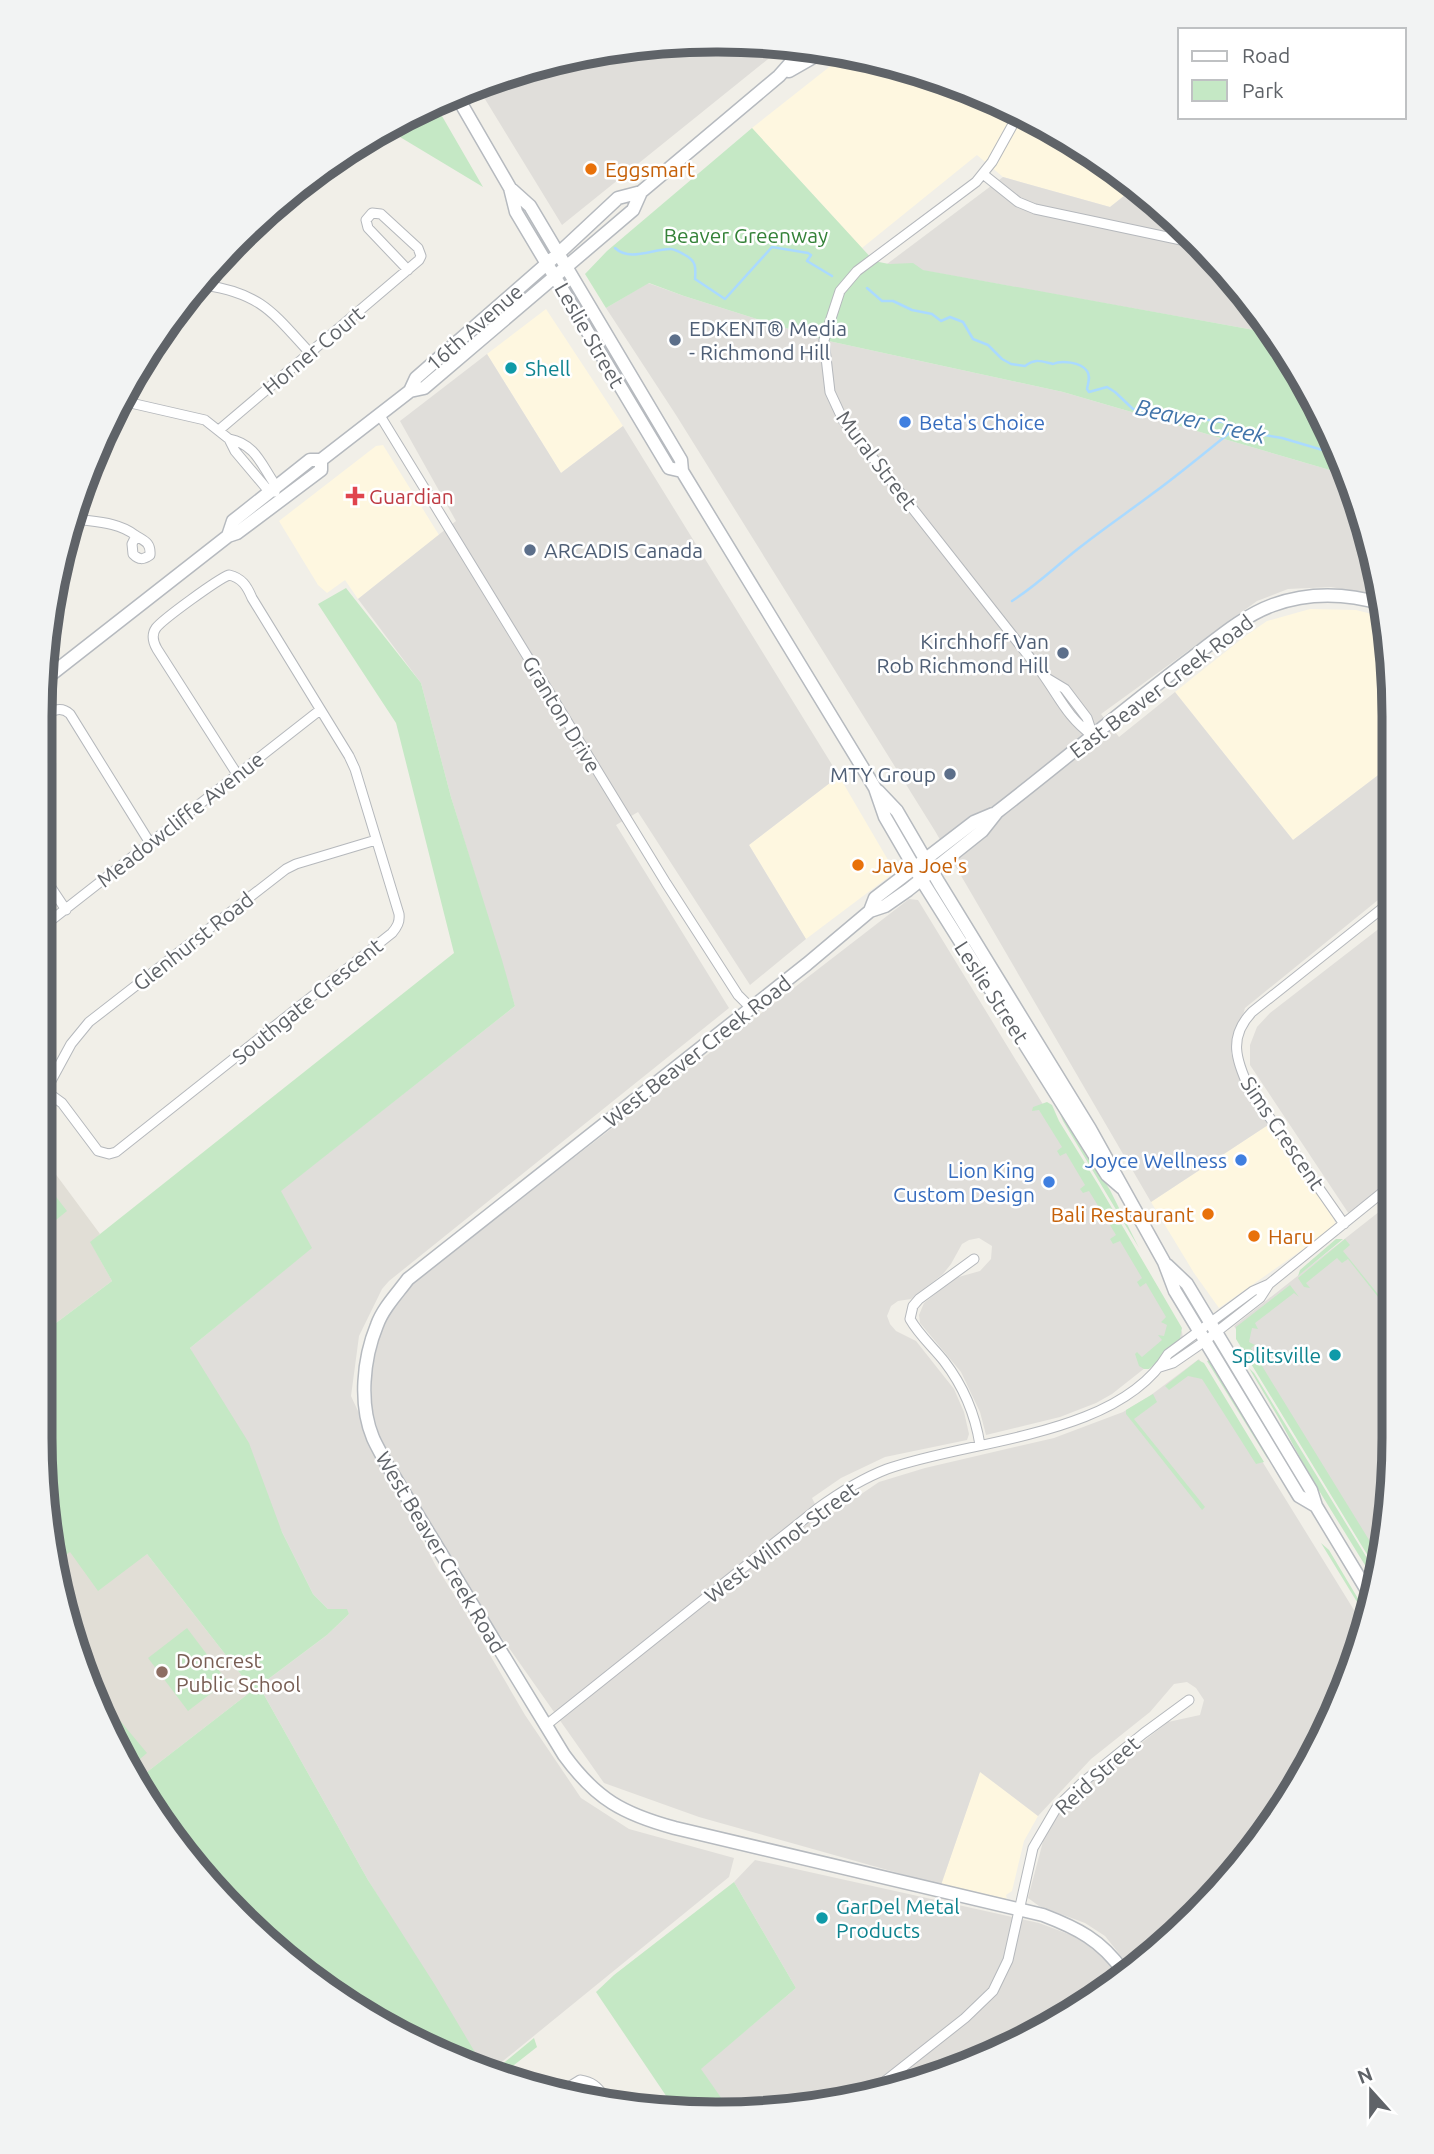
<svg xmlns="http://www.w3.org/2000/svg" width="1434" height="2154" font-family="Ubuntu,sans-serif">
<rect width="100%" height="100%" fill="#f1efe8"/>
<path fill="#fef7e0" d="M847,53L976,92L1093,154L1134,188L1110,207L1003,177L977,155L862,248L752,128Z
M546,309L623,426L561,473L487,354Z
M383,445L439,535L358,599L345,580L327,593L318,585L279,521L376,446Z
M1310,609L1356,610L1384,617L1394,717V763L1293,840L1175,692L1244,637L1267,621Z
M839,776L895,872L806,939L749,845Z
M1268,1125L1333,1217L1335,1223L1332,1229L1219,1308L1194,1273L1151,1202Z
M980,1771L1038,1816L1024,1841L1012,1891L1006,1895L1007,1899L941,1885Z"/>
<path fill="#e0deda" d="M717,40L783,47L562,225L477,86L585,53Z
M1003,177L1110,207L1134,188L1195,238L1276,336L1254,330L887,264Z
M648,283L684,296L824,340L1063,392L1347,475L1381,585L1382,596L1331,587L1288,589L1257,601L1101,714L1119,737L1175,692L1293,840L1394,763V887L1245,1008L1231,1053L1242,1085L1268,1125L1151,1202L935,831L676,415L606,308Z
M487,354L561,473L623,426L839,776L749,845L806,939L750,985L638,812L616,825L729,1008L389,1281L382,1289L359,1336L351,1396L388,1476L437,1568L459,1602L525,1715L581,1798L629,1829L734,1858L729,1877L492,2070L485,2069L368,1880L259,1686L327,1635L349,1614L346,1609H328L313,1594L190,1348L311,1248L280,1191L515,1006L451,797L421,683L358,599L456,521L400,421Z
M909,899L918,900L1182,1332L1183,1338L1112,1394L1096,1403L1060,1417L986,1435L980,1412L961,1372L920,1323L919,1315L924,1303L955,1278L980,1271L991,1259L992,1246L979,1238L969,1240L962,1244L951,1264L943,1274L911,1299L898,1301L891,1306L887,1316L890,1324L896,1331L916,1341L954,1389L964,1412L969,1434L967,1440L885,1457L841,1478L812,1498L823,1520L879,1482L925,1468L1054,1438L1123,1412L1151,1395L1199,1359L1362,1623L1324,1737L1196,1915L1129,1966L1105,1936L1085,1923L1039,1906L1028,1898L1045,1834L1069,1800L1168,1722L1200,1715L1204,1700L1196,1688L1187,1682L1174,1684L1150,1712L1091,1759L1038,1816L980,1772L941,1885L699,1817L604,1783L471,1594L381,1443L372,1407V1371L381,1328L405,1288Z
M1394,917V1177L1349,1214L1250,1065V1045L1257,1027L1270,1013Z
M1394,1200V1437L1381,1566L1234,1326Z
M755,1860L1039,1923L1079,1938L1113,1966L1118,1975L1055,2023L849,2101L729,2109L700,2069L796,1988L734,1882Z"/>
<path fill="#e1ded6" d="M40,1153L100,1234L91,1243L112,1281L40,1335Z
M69,1552L147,1554L253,1690L138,1779L76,1654L60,1559Z"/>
<path fill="#c5e8c5" d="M435,104L483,187L390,131L366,141Z
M752,128L874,261L889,264L913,263L923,270L1254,330L1276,336L1342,458L1347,475L1063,392L824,340L684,296L649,283L606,308L585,274L607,251Z
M346,588L421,683L451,797L502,960L515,1006L281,1191L312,1248L190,1348L249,1443L282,1532L313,1594L328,1609H347L349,1614L327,1635L259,1686L368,1880L435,1985L485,2069L458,2062L305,1974L161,1820L138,1779L253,1690L147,1554L98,1591L70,1552L60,1559L40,1437V1335L112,1281L90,1242L454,953L396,723L318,604Z
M1047,1102L1052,1105L1059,1121L1099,1186L1182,1328L1180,1337L1182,1340L1149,1369H1144L1139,1366L1135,1354L1137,1352L1142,1357L1162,1340L1158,1335L1164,1336L1167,1325L1161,1322L1166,1317L1146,1283L1140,1287L1137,1282L1142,1278L1120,1241L1113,1244L1110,1239L1116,1235L1089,1191L1083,1193L1080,1189L1085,1185L1066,1153L1060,1156L1057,1151L1062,1147L1039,1110L1032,1111L1033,1107Z
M1056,1104L1110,1190L1139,1248L1063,1121Z
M40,1176L67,1211L40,1233V1212L43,1210L40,1206Z
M1336,1239H1343L1298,1276L1300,1270Z
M1345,1239L1350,1245L1343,1251L1394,1314V1317L1348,1259L1342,1263L1337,1258L1306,1283L1310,1288L1304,1287L1298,1278Z
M1290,1285L1299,1297L1294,1293L1255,1323L1258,1329L1252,1328L1249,1342L1255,1345L1251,1348L1382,1561L1379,1574L1236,1339V1327Z
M1198,1360L1204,1363L1264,1462L1256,1464L1202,1379L1188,1376L1169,1390L1165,1386Z
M1210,1360L1270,1460L1267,1458L1207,1361Z
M1249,1368L1254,1373L1378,1576L1376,1583L1310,1476L1278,1417Z
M1153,1394L1157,1402L1134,1419L1205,1507L1202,1510L1126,1414V1410Z
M1321,1543L1329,1550L1366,1612L1365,1615Z
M187,1628L227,1681L188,1711L148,1658Z
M117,1717L147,1753L133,1765C125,1753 111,1735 113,1720Z
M734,1882L796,1988L701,2069L729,2109L677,2112L596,1992L614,1975Z
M534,2038L537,2047L504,2073L494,2071Z"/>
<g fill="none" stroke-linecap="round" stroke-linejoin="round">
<path stroke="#aadaff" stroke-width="2.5" d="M615,248C630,262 652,249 670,249C675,249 680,252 685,255C696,261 696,267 695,279L725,299L772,247L808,253L811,255L807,261L832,276
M867,288L882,301H893L912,310L932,314L941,321L950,317L963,322L973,339L988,345L1002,359L1011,364L1025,366C1035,358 1041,361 1053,364C1061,360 1081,362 1087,371C1091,376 1088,383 1087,389L1089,392L1107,387L1115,392L1133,409L1229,423L1252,433L1282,438L1326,451L1339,452
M1012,601C1037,585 1056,566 1079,548C1103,529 1128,512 1152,494C1181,473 1209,449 1237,427"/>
<g stroke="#b5b8bc" stroke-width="11">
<path id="street" d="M1015,112L1012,126L992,162L976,182L857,271L840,291L824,340L830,392L843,420L1042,673C1060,698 1067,717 1093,736
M983,174L1018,202L1035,209L1200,244
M205,285C262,294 273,313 310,353
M122,401L205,420L229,439L235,451L267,489H273
M379,414L666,883L738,995L751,1008
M219,430L419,260L421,256L418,248L381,214L372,213L366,220L368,228L408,270
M229,439C255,444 261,464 274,483L273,489L275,492
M76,519C96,522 118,522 135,535C144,541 151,542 150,555C143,560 139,560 133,554L132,544L136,536
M1045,677L1065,689L1087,718L1093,736
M40,719C51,711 60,705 70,714L150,843
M40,871L66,910
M40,929L320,710
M40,1087L62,1103L98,1151L109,1154L116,1152L392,933C397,927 400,922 399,914L355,769L349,756L252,598C247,586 242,578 229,575C218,579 163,619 156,628C151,635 153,642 157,649L237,774
M46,1090L71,1044L89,1022L286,869L296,864L376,840
M1344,1224L1249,1088C1236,1060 1228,1037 1252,1012L1394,899
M974,1259L919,1299L913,1306L910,1319C919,1335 933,1347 944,1361C964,1387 975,1413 980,1445
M1160,1367L1173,1363L1205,1341L1260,1298L1269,1284
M545,1726L817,1509C839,1493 861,1479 887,1469C971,1439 1118,1437 1168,1354L1253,1291L1269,1284L1394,1183
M567,2088L580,2080C592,2082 597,2086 604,2096
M875,2089L965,2018L993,1991L1008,1960L1033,1848L1057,1807L1082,1783L1144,1733L1189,1700"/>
</g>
<g stroke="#b6babf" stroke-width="15">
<path id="secondary" d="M789,71L824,51
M455,93L510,188L516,212L669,468L682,471
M510,188L530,206L681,460L682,471L875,788L885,817L921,879L1107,1175L1122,1188
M410,391L416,378L558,254L618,198L641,192L779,76L803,49
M228,536L233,521L310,460H321L410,391L424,388L633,210L641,192
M44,680L228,536L237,533L321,470V460
M878,791L897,811L939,883L1090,1129L1164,1262L1175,1291L1299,1496L1316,1506
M870,911L875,898L974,822L993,814
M1167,1265L1187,1284L1311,1490L1316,1506L1371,1597
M1123,1971C1101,1940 1077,1928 1043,1915L675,1828C623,1814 596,1799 564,1755L386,1463C382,1455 377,1447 373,1438C359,1404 363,1359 377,1325C383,1308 397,1294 408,1279L807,964L870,911L885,906L908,890L982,831L997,812C1063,761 1126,707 1193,657C1218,638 1243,616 1273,605C1309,592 1346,593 1383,604"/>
</g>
<use href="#street" stroke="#fff" stroke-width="9"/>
<use href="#secondary" stroke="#fff" stroke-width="12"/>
</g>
<g fill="#e8710a" stroke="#fff" stroke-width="2.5">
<circle cx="591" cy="169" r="7"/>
<circle cx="858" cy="865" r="7"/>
<circle cx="1208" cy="1214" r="7"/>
<circle cx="1254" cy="1236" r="7"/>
</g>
<g fill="#5c6f8a" stroke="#fff" stroke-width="2.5">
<circle cx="675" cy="340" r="7"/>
<circle cx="530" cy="550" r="7"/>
<circle cx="1063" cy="653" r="7"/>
<circle cx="950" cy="774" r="7"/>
</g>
<g fill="#0f9aa8" stroke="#fff" stroke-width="2.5">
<circle cx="511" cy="368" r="7"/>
<circle cx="1335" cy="1355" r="7"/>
<circle cx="822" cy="1918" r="7"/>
</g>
<g fill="#3f7fe0" stroke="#fff" stroke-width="2.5">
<circle cx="905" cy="422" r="7"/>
<circle cx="1241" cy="1160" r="7"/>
<circle cx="1049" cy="1182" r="7"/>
</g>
<path fill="#e0444e" stroke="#fff" stroke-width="2.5" d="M351.5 485.5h7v7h7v7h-7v7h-7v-7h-7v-7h7z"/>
<circle fill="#8d6e63" stroke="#fff" stroke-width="2.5" cx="162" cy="1672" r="7"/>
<g text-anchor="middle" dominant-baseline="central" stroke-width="5" stroke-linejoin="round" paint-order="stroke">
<g font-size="21" fill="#c56008" stroke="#fff" text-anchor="start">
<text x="605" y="169">Eggsmart</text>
<text x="872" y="865">Java Joe's</text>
<text x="1194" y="1214" text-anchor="end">Bali Restaurant</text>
<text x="1268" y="1236">Haru</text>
</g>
<g font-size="21" fill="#348238" stroke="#fff">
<text x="746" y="235">Beaver Greenway</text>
</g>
<g font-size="21" fill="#5f6368" stroke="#fff">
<text transform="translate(474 327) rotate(-41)">16th Avenue</text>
<text transform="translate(590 335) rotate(60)">Leslie Street</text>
<text transform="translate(313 350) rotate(-40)">Horner Court</text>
<text transform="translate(877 460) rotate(53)">Mural Street</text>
<text transform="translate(1161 686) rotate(-37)">East Beaver Creek Road</text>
<text transform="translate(562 714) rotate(59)">Granton Drive</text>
<text transform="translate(180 819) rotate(-38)">Meadowcliffe Avenue</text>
<text transform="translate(193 941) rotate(-38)">Glenhurst Road</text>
<text transform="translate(992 992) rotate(57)">Leslie Street</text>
<text transform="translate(307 1001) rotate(-39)">Southgate Crescent</text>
<text transform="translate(697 1051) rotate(-38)">West Beaver Creek Road</text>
<text transform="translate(1283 1133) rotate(56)">Sims Crescent</text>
<text transform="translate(781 1542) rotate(-37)">West Wilmot Street</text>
<text transform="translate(441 1552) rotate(59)">West Beaver Creek Road</text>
<text transform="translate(1097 1775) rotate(-42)">Reid Street</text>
</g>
<g font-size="21" fill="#4e5e75" stroke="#fff" text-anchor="start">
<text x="689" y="328">EDKENT® Media<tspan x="689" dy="24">- Richmond Hill</tspan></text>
<text x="544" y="550">ARCADIS Canada</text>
<text x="1049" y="641" text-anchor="end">Kirchhoff Van<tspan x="1049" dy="24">Rob Richmond Hill</tspan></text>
<text x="936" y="774" text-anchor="end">MTY Group</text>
</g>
<g font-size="21" fill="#0d838f" stroke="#fff" text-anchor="start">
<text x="525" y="368">Shell</text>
<text x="1321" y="1355" text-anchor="end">Splitsville</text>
<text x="836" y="1906">GarDel Metal<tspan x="836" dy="24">Products</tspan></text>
</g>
<g font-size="21" fill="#366cbe" stroke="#fff" text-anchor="end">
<text x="919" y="422" text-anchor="start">Beta's Choice</text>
<text x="1227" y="1160">Joyce Wellness</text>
<text x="1035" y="1170">Lion King<tspan x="1035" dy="24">Custom Design</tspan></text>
</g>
<g font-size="21" fill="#be3a42" stroke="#fff" text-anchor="start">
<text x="369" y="496">Guardian</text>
</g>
<g font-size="21" fill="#785e54" stroke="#fff" text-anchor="start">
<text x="176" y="1660">Doncrest<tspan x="176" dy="24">Public School</tspan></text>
</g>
<g font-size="23" font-style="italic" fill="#4174aa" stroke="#fff">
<text transform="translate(1201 421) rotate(13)">Beaver Creek</text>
</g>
</g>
<path d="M0 0H1434V2154H0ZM716 52H718A664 664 0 0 1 1382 716V1438A664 664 0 0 1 718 2102H716A664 664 0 0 1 52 1438V716A664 664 0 0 1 716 52Z" fill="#f2f3f3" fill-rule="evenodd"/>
<path fill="none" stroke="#5f6368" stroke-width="9" d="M716 52H718A664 664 0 0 1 1382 716V1438A664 664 0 0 1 718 2102H716A664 664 0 0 1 52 1438V716A664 664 0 0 1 716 52Z"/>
<rect x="1178" y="28" width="228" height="91" fill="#ffffff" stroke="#bfc1c3" stroke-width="2"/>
<rect x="1192" y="51" width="35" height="10" fill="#ffffff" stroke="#bfc1c3" stroke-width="2"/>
<text x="1242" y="63" font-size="21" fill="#5f6368">Road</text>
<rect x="1192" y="80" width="35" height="21" fill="#c5e8c5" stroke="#bfc1c3" stroke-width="2"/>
<text x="1242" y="98" font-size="21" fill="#5f6368">Park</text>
<g transform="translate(1371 2091) rotate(339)" stroke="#ffffff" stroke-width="5" paint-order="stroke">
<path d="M0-5L12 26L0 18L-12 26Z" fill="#5f6368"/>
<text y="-10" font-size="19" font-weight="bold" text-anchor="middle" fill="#5f6368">N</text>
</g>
</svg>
